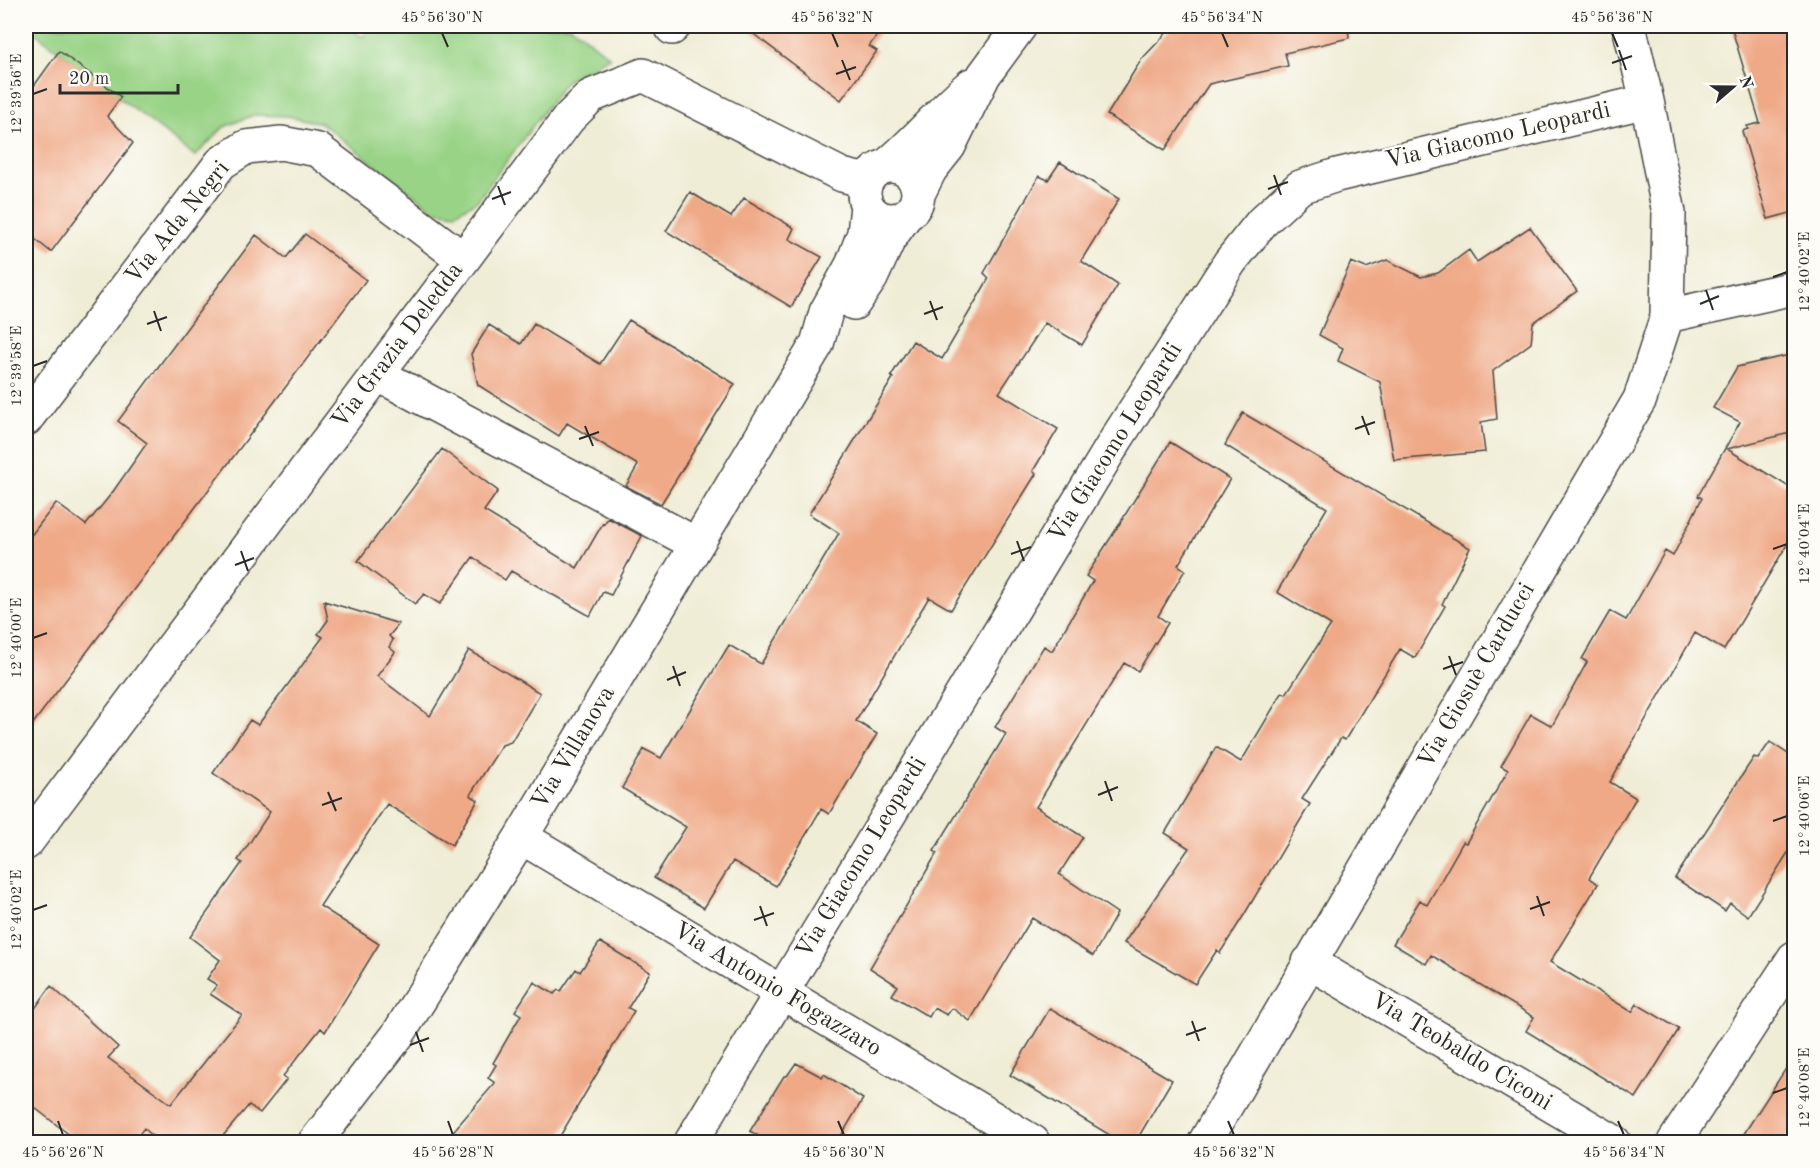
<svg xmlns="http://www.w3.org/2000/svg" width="1820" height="1168" font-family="'Old Standard TT',serif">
<rect width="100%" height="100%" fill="#fdfcf7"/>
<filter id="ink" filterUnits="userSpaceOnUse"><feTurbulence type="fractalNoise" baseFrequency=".0167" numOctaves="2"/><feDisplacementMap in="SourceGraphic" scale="12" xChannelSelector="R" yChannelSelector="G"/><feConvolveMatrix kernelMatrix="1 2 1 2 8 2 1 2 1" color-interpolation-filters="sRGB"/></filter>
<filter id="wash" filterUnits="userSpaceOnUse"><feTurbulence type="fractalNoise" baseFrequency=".008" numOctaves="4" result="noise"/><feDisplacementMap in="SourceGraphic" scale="24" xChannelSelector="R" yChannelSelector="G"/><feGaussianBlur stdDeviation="1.35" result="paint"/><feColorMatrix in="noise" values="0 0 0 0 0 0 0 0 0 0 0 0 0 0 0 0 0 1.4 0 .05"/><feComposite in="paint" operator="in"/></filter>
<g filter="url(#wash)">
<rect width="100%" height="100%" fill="#f0edd7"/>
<path fill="#99d386" stroke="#627f58" stroke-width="1.5" d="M26,26H347L363,37L372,26H571L610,57L567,80L477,201L455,213L434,210L321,123L287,116L254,115L224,127L195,156L34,32L26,43Z"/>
<g id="blocks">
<path fill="#efa987" d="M743,26H884L869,46L877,51L841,100Z
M1173,26H1348L1349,38L1285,53L1288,66L1209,84L1165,150L1107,115L1141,60Z
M1731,26H1794V212L1768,219L1742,131L1748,129L1747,126L1760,123Z
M59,51L121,97L107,116L133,143L51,252L26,232V97Z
M1060,162L1119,199L1081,261L1118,285L1082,345L1045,323L999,393L1058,429L1033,471L1036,474L951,610L929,597L856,721L877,734L829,814L821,809L776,886L733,861L704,908L654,878L686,827L622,788L644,749L661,758L729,645L761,664L839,533L809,514L893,378L891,376L913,341L942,359L989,278L984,273L1039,176L1048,180Z
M690,192L731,217L744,198L794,228L789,239L822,257L791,307L666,231Z
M1530,227L1577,291L1533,323L1531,343L1493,371L1497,419L1481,422L1485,452L1394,460L1380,382L1338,361L1343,348L1319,335L1351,262L1366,268L1387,260L1421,277L1438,273L1469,250L1477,262Z
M305,234L366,280L26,733V542L56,503L86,525L112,493L147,443L118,421L256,235L286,258Z
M629,320L735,384L661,504L626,486L638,465L567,423L559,436L478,385L471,354L489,325L521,344L534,324L600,364Z
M1794,354V432L1727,449L1794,490V533L1724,650L1695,633L1610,782L1636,798L1589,878L1598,884L1550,962L1632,1012L1637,1004L1679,1029L1636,1098L1526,1031L1534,1017L1431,955L1426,964L1393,944L1420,900L1427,905L1463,842L1466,843L1508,770L1501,766L1531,714L1552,726L1587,662L1582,659L1610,611L1626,620L1665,551L1673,556L1702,498L1698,496L1740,422L1713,408L1737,367Z
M1243,413L1470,548L1442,604L1445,606L1415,658L1400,649L1345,740L1341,738L1302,799L1310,804L1244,915L1220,953L1217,950L1195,984L1124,943L1189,848L1165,833L1216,747L1241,762L1282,693L1286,694L1331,625L1277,592L1327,508L1225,445Z
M1170,442L1230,479L1178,565L1185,570L1158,616L1168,623L1138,671L1124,663L1036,807L1083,837L1059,874L1117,913L1093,956L1032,918L970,1021L952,1008L947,1015L934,1008L929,1017L892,995L898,986L870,968L937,853L934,851L1006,734L995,727L1044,646L1052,651L1093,581L1086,576L1117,528Z
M442,449L498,491L484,511L577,568L603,523L604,524L608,518L642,536L611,595L603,592L590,616L511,571L505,580L473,557L440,604L424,594L415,604L358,561Z
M324,601L399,624L389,636L393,640L389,647L395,652L377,676L430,716L469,650L540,693L511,742L502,745L470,795L478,800L452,845L387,804L320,906L379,944L325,1032L321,1028L283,1076L287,1079L260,1113L249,1105L217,1143H160L144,1128L132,1143H80L26,1101V1021L51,986L118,1047L108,1058L171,1104L242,1015L210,994L217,985L207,979L220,960L190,937L242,863L238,860L270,812L213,773L250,720L258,725L323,637L318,634L328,620Z
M1770,742L1794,758V843L1748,916L1730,903L1725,911L1675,878L1754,757L1758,759Z
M600,942L650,972L628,1008L634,1011L556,1143H443L495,1083L488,1078L496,1065L493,1063L521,1015L515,1011L534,982L554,994L558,990L561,991L576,969L580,972Z
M1050,1008L1172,1080L1135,1143H1123L1010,1075Z
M1794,1056V1143H1738Z
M796,1063L822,1077L824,1074L863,1099L837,1143H771L750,1131L784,1076H787Z"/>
</g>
</g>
<g filter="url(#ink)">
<use href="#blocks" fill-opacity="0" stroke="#494845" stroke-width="1.5"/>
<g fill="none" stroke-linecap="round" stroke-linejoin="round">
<g stroke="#494845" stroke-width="36">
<path id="minor" d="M672,28L674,26
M886,166C917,141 941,110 971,85
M864 193a27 27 0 1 1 54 0a27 27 0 1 1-54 0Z
M918,194L930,170L949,146L984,75L1020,26
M854,303L871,278L889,239L906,215
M1667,316L1794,288
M377,374L696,544
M26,419L221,163L246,147L281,143L318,150L463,259
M521,837L1033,1142
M26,843L569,118L591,96L643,75L842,175L866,181
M1309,962L1614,1142
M315,1142L397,1036L521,837L817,344L826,312L852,265L864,233L867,206
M691,1142L1117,438L1230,262L1262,222L1300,187L1337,175L1647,101
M1205,1142L1640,399L1667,316L1669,213L1647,101L1629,26
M1674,1142L1794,958"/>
</g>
<use href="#minor" stroke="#fff" stroke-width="33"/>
</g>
</g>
<path fill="none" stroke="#2b2b2b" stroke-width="2" d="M442,33L448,47M832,33L838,47M1222,33L1228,47M1612,33L1618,47M1619,50L1626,70M842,60L850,80M1612,63L1632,56M836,74L856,67M33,94L47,89M1274,175L1281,195M498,186L505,205M1268,189L1288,182M492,199L511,192M1773,277L1787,272M1706,290L1713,310M930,301L937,320M1700,304L1719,296M154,311L161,331M924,314L943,307M147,324L167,317M33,366L47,361M1362,416L1369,435M585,426L593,446M1355,429L1375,422M579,439L599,432M1017,541L1024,561M1773,549L1787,544M241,551L248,571M1011,554L1031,547M235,565L254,558M33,638L47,633M1449,656L1456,675M673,666L680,686M1443,669L1463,662M667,680L686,672M1105,781L1112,801M328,792L336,811M1098,795L1118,787M322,805L342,798M1773,821L1787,816M1537,896L1544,916M760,906L767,926M1530,909L1550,902M33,910L47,905M754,920L774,913M1192,1021L1199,1041M416,1032L423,1052M1186,1035L1206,1028M410,1045L429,1038M1773,1093L1787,1088M58,1121L63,1135M448,1121L453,1135M838,1121L844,1135M1228,1121L1234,1135M1618,1121L1624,1135"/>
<g text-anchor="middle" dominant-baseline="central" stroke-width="5" stroke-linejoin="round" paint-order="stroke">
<g font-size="24" fill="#2b2b2b" stroke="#fdfcf7">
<text transform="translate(1498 136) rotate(-13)">Via Giacomo Leopardi</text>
<text transform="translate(178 223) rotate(-51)">Via Ada Negri</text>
<text transform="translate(398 346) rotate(-53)">Via Grazia Deledda</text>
<text transform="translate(1116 443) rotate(-58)">Via Giacomo Leopardi</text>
<text transform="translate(1477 676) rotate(-60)">Via Giosuè Carducci</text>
<text transform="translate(574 748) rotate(-59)">Via Villanova</text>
<text transform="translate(862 858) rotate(-59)">Via Giacomo Leopardi</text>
<text transform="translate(777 990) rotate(31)">Via Antonio Fogazzaro</text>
<text transform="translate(1461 1052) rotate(31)">Via Teobaldo Ciconi</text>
</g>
</g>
<rect width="1820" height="1168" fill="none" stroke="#fdfcf7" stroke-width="66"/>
<g transform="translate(1733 87) rotate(70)" stroke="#fdfcf7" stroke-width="4.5" paint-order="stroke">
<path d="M0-4.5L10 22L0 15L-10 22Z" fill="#2b2b2b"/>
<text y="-9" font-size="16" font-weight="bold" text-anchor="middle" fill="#2b2b2b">N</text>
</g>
<path d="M60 84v9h118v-9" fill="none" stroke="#2b2b2b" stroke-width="3"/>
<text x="69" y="84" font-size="18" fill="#2b2b2b" stroke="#fdfcf7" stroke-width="4.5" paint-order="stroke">20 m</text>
<rect x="33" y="33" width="1754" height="1102" fill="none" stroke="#2b2b2b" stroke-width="2"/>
<g font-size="15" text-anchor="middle" fill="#2b2b2b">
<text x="442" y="22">45°56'30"N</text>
<text x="832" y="22">45°56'32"N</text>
<text x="1222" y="22">45°56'34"N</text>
<text x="1612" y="22">45°56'36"N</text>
<text transform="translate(16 94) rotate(-90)" y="5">12°39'56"E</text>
<text transform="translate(1804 272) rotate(-90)" y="5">12°40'02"E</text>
<text transform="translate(16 366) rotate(-90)" y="5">12°39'58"E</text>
<text transform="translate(1804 544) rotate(-90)" y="5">12°40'04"E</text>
<text transform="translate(16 638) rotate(-90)" y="5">12°40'00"E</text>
<text transform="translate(1804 816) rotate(-90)" y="5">12°40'06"E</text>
<text transform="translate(16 910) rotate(-90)" y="5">12°40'02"E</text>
<text transform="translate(1804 1088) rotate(-90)" y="5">12°40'08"E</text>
<text x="63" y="1157">45°56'26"N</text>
<text x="453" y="1157">45°56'28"N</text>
<text x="844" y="1157">45°56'30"N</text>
<text x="1234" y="1157">45°56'32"N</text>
<text x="1624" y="1157">45°56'34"N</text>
</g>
</svg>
